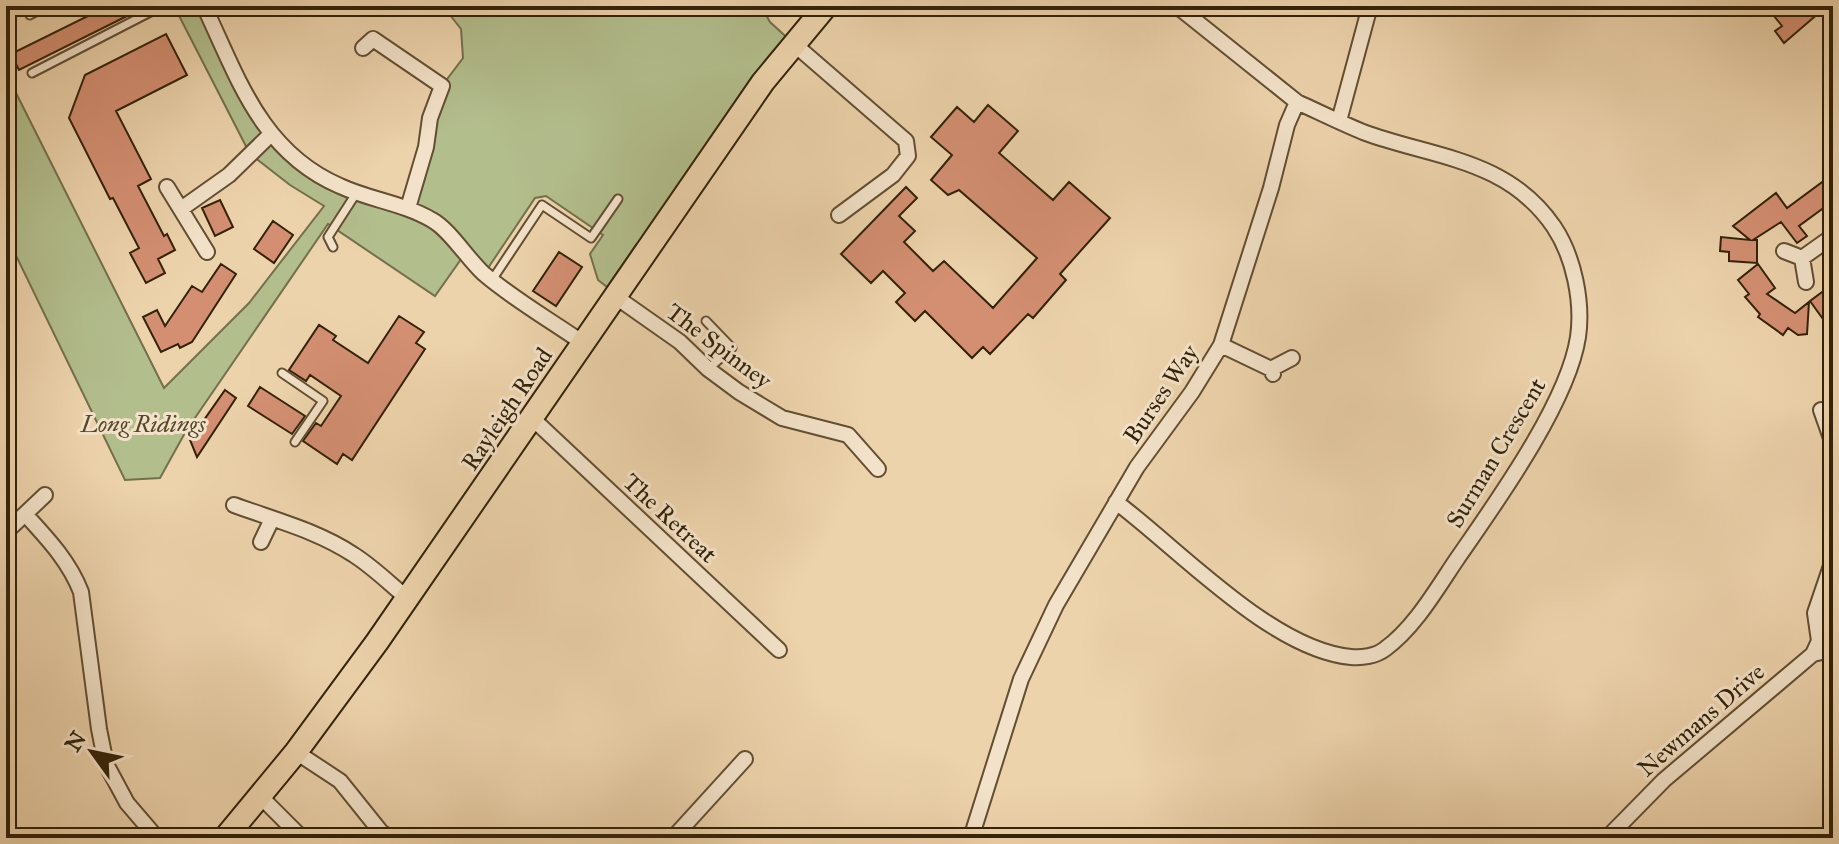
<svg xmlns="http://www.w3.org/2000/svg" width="1839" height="844" font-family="'IM FELL Great Primer',serif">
<rect width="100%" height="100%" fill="#edd3ac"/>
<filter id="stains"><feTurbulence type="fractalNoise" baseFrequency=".0025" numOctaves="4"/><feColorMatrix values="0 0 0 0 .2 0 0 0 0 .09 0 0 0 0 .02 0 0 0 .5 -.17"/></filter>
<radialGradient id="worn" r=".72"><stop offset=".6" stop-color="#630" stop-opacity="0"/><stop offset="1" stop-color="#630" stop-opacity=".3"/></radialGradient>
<path fill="#b3be8d" stroke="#73704b" stroke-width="2" d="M174,6H204L250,104L304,165L407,208L442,86L463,58L461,29L443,6H761L770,22L794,44L646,252L636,245L607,287L598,280L590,254L603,235L546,196L535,198L484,274L464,255L435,296L328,224L186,431L160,478L125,480L6,235V73L164,388L249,303L324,206L290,185L250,154Z"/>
<path fill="#d48f73" stroke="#332209" stroke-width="2" d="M108,6H147L19,70L11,54Z
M1766,6H1827L1784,43L1775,31L1782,26Z
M166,34L187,75L116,111L151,179L138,186L164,236L167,234L175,250L158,259L165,273L146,283L130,253L139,248L113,198L110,199L69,118L85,75Z
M988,105L1018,131L999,153L1053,200L1069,182L1110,218L1060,274L1066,280L1033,318L1028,314L990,354L983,347L972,358L925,311L915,321L896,302L905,293L883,271L871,283L841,254L906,187L917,198L899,216L915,231L904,242L933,271L944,261L993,308L1037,258L959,190L948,195L931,180L952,155L931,137L957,107L974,122Z
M1833,174V201L1799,226L1807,236L1797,243L1781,222L1753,240H1757V263L1729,261V252L1720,251L1721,237L1750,240L1733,226L1776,193L1787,208Z
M220,200L233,227L215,236L202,208Z
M273,221L293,235L274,263L254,249Z
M559,252L582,267L556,306L533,291Z
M221,264L236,274L192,342L180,348L178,344L161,352L143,317L157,310L165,326L192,286L202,292Z
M1758,264L1775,288L1767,294L1795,313L1809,302L1807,334L1798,335L1788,328L1783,335L1758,317L1760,314L1745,297L1749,294L1738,280Z
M1833,284V333L1810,301Z
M399,316L424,332L416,343L425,349L352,460L343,454L337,464L303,441L316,423L321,426L341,396L310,375L306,381L289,370L319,325L336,336L333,340L368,363Z
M260,387L305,416L292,434L248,406Z
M225,390L236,398L197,457L190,440Z"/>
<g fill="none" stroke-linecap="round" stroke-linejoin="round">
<g stroke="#624e32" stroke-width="11">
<path id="service" d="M25,6L30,15L47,6
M32,73L162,6
M333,247L328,237L357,192
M492,280L542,205L591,238L618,199
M706,321L732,348L708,369
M282,373L323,401L295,442"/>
</g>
<g stroke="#624e32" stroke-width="18">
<path id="minor" d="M204,6C238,78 261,152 340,186C370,200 403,203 432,220C449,229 467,258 483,273C513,299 550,320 583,343
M794,44L906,141L908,156L893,175L839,215
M363,48L373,39L442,86L430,118L426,147L408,208
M1339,121L1370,6
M167,187L207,252
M181,209L229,175L270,135
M1784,251L1802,258
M1802,258L1833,236
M1802,258L1806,282
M616,297L680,342L708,369L739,392L782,418L848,435L878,469
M1221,345L1271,369L1273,374
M1271,369L1292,358
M1821,410L1833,444
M532,418L779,650
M1116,502C1179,549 1272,650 1351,657C1362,658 1376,656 1385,649C1415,627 1436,590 1457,559C1495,504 1568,403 1578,337C1583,302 1574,257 1554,227C1507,158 1433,158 1363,132C1341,123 1319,112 1297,102
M234,505C275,520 318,531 354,555C373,567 390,584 407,598
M25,514C47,538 69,561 81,592L99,729L106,764L127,803L157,838
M6,532L45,495
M261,542L272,519
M1813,654L1819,641L1815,613L1833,560
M296,752L340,781L381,832L390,838
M260,796L302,838
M673,838L745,759
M971,838L1021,679L1056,605L1137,467L1192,392L1221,345L1271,188L1287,125L1297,102L1177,6
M1607,838L1664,780L1813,654L1826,651L1833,654"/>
</g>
<g stroke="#332209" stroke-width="26">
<path id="primary" d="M225,838L296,752L377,642L763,82L826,6"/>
</g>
<use href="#service" stroke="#f3e2c9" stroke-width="7"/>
<use href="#minor" stroke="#f3e2c9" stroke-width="14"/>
<use href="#primary" stroke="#edd3ac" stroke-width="22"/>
</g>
<g text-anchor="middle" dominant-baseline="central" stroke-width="6" stroke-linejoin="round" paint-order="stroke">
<g font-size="24" fill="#332209" stroke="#f3e2c9">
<text transform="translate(719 346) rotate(37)">The Spinney</text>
<text transform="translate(1161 394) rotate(-56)">Burses Way</text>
<text transform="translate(507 409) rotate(-56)">Rayleigh Road</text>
<text transform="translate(1496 453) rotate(-59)">Surman Crescent</text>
<text transform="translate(670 518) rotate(43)">The Retreat</text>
<text transform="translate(1701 720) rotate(-41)">Newmans Drive</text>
</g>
<g font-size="24" font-style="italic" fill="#53492a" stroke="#f3e2c9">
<text x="143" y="424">Long Ridings</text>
</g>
</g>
<rect width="1839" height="844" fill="none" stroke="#edd3ac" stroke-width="32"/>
<rect x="8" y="8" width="1823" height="828" fill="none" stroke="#332209" stroke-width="4"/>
<rect x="16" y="16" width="1807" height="812" fill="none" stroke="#332209" stroke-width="2"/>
<g transform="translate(92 752) rotate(303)" stroke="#f3e2c9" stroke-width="6" paint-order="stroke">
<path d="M0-6L14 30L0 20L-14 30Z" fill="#332209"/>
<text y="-12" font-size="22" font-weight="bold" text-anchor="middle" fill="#332209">N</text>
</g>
<rect width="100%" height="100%" filter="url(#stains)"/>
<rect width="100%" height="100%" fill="url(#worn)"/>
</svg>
